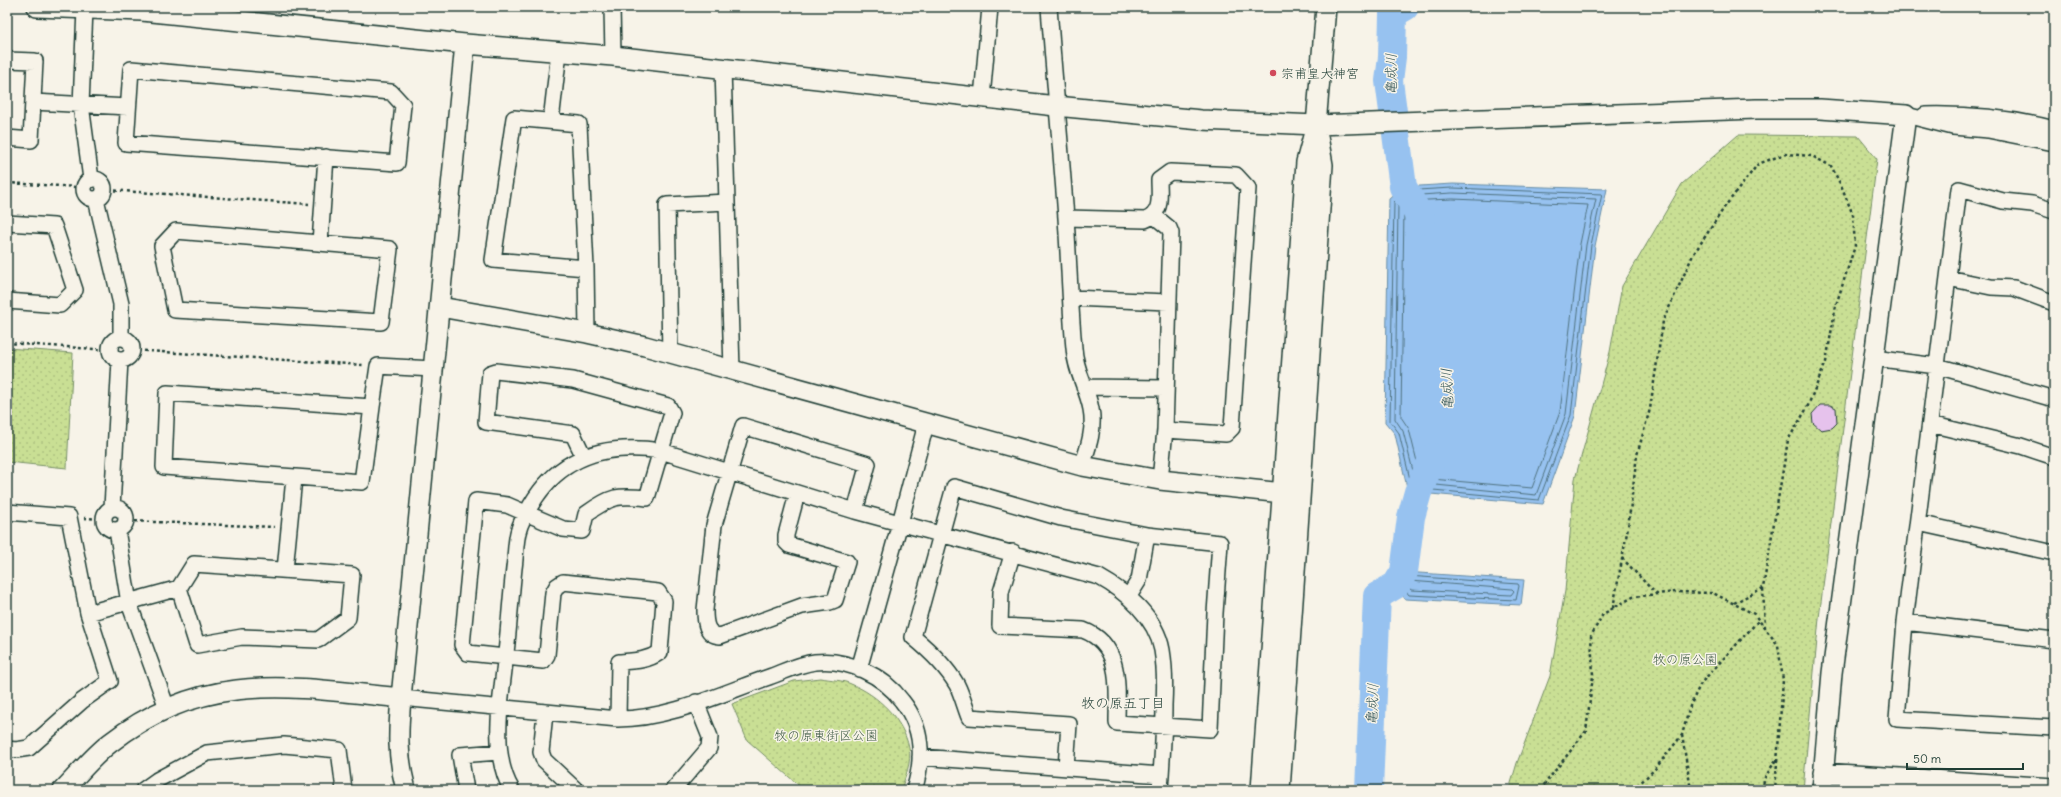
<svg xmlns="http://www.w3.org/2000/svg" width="2061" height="797" font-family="Delius,'Klee One',sans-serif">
<defs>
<pattern id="park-dots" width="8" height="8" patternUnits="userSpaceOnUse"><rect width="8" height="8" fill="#c9df94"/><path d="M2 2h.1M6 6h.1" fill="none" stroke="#acc080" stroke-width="1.8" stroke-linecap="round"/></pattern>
</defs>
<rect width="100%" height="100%" fill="#f7f3e8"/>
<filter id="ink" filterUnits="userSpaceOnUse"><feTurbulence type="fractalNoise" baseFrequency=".025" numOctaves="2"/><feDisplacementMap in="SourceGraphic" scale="8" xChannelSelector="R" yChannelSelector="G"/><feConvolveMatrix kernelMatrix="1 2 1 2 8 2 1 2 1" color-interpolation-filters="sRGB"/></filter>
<g filter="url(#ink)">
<path fill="url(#park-dots)" stroke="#748e64" d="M1738,135L1858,136L1877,159L1819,618L1803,790H1509L1517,763L1550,676L1565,591L1575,479L1610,352L1622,286L1682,184Z
M7,348L73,353L67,468L7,462Z
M821,678C831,680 843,680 851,684C878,695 903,719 909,748C912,762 905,777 901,790H804L747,740L732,704L794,681Z"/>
<path fill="#97c2f0" stroke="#678da5" d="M1453,184L1607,189L1595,246L1575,416L1543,504L1408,492L1395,434L1385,422L1389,199L1403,187Z
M1404,572L1524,580L1521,605L1405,599L1396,585Z"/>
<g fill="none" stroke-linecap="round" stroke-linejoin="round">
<path stroke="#4f727f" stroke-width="1" d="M1453,188L1602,194L1591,245L1571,415L1539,500L1412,488L1399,433L1390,421L1394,202L1405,191Z
M1453,193L1596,199L1586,245L1566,414L1536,495L1416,483L1403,431L1395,419L1398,204L1408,196Z
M1453,199L1588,205L1580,244L1560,412L1532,488L1421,478L1409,429L1401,417L1404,207L1410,201Z
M1408,576L1518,584L1519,586L1516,600L1409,595L1401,585Z
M1410,581L1512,589L1514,591L1511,595L1411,590L1407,585Z"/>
<path stroke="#97c2f0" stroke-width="28" d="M1405,7L1393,14L1392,57L1389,81L1403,187L1422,220
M1369,790L1377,596L1396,585L1404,572L1411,517L1418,492L1433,457"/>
</g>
<path fill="#e6c2ec" stroke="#1f3d34" d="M1820,405H1830L1836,408L1837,423L1832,428L1821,430L1813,423L1812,414Z"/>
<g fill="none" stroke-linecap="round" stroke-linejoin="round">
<g stroke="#1f3d34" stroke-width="18">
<path id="minor" d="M612,7L613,56
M1049,7C1054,78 1061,148 1066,218C1069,262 1070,305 1074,348C1075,370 1087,388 1091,409C1095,429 1088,448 1082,466
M85,9L81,105L91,179
M7,60L35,61L31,140L7,138
M723,68L732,370
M131,69L391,92L403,105L397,163L126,143Z
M982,98L990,7
M33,102L128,107
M1906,115L1953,127L1988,130L2054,143
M1925,115C1969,114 2011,118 2054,129
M514,118L579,124L586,268L493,260Z
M551,121L559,52
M84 189a10 10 0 1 1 20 0a10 10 0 1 1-20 0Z
M96,199L121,304V337
M2054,211L2032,204L2003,201L1959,189L1905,622L1897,719L2054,728
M1153,215L1169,228L1171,233L1165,430L1160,480
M1066,218L1145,220C1163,214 1159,195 1159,180L1170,172L1236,175L1248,188L1232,428L1226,434L1165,430
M7,223L54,226L75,290L60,305L7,301
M176,231L390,249L381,322L175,310L162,246Z
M320,243L326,157
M586,268L587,333
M1948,278L1991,287L2014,288L2054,303
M1071,298L1168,302
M110 349a11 11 0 1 1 22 0a11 11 0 1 1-22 0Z
M670,353L667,205L727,202
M1873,358L1937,366L2054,399
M1084,387L1165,388
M167,393L372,407L362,482L164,467Z
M372,407L378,366L433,369
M1930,424L2021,446L2054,457
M584,457L573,434L486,422L490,373L496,371L573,380L668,406L672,413L647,498C617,495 611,496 586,514L582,531L563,529L507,505L476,501L462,645L468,653L543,661L547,655L553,593L557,586L563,582L658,592L664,601L660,652C647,661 634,661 619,662L618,719
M797,494L786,535V542L789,545L847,562L835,600L830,602L802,606L720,636C706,635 705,622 705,610L714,525L743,426L868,464L855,511
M104 519a11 11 0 1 1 22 0a11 11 0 1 1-22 0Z
M112,508L120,360
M7,512L69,517L88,613L110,681L82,701L29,748L16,750L7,749
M1918,523L2054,553
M117,530L129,603L167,708
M1013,552L1001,592L1000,626L1083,630C1123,645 1117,688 1117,723L1210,729L1215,613L1220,543L1147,535L1061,518L954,487L913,637C930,651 946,666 957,685C962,695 965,707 969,717L1069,724L1066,768
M285,570L294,478
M1129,596L1139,580L1147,535
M88,613L179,588L194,564L352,575L348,618L318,640L242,637L197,645L179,588
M1905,622L2054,640
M859,669L900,523L926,424
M401,698L618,719C669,719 720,694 769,677C783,672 799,664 815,662C847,658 883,675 902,701C923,727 924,759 914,790
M545,713L541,752L544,760L576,790
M920,757L1161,775
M143,790L157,780L207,753L284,745L339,750L344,790
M466,790L460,755L499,752
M512,790C489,753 502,694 506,653C509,625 511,597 514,568C516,556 515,541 519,529C521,521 527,512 531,505C560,455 607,443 661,451L855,511L1099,577C1126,592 1156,617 1162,650C1165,668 1165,687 1164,705C1164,733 1162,762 1160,790
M673,790L709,748L710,737L696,702"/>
</g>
<g stroke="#1f3d34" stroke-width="22">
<path id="tertiary" d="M37,7L142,11L465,44L613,56L1056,106L1201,120L1316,125L1756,109H1820L1906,115L1832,673L1822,790
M440,307L587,333L645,346L1082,466L1160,480L1283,493
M1823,773L2054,788
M63,790C78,775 93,756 110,743C204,669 292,687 401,698
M406,790C397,755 398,733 401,698L465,44
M1261,790L1306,162L1316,125L1326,7
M1280,790L1323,165L1317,131"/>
</g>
<path stroke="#1f3d34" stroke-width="2.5" stroke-dasharray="3 3" stroke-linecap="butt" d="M7,183L78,187
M109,190L309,204
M7,343L109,350
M132,350L363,365
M84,518L101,519
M129,521L274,527
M1622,558L1656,594
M1734,603L1763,588
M1613,608L1628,527L1637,455L1650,409L1663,321L1693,255L1726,205L1758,164L1785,154L1812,156L1831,166L1841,185L1853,215L1855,246L1836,305L1826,362L1807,408L1788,440L1763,588L1765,628
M1682,735L1691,790
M1540,790L1586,731L1593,676L1591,636L1603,614L1633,597L1674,592L1713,593L1754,614L1778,645L1783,680L1775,790
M1633,790L1655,769L1682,735L1690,706L1701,683L1759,620
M1763,790L1764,779L1777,758"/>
<use href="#minor" stroke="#f7f3e8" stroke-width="15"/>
<use href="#tertiary" stroke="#f7f3e8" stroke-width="19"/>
</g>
</g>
<circle fill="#d1495b" stroke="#f7f3e8" stroke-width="1.5" cx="1273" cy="73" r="4"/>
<g text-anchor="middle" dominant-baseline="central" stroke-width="3" stroke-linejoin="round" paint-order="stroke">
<g font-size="13" fill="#1f3d34" stroke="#f7f3e8" text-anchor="start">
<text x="1281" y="73">宗甫皇大神宮</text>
</g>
<g font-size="13" fill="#415d47" stroke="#f7f3e8">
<text x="1685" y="659">牧の原公園</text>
<text x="826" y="735">牧の原東街区公園</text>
</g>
<g font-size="14" font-style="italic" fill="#37585a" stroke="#f7f3e8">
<text transform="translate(1391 74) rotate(-91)">亀成川</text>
<text transform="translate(1447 389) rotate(-93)">亀成川</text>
<text transform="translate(1372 704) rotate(-88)">亀成川</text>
</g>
<g font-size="14" fill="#1f3d34" stroke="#f7f3e8">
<text x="1123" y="703">牧の原五丁目</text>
</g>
</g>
<rect width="2061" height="797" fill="none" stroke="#f7f3e8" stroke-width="24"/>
<rect x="12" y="12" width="2037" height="773" fill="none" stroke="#1f3d34" stroke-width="1.5" filter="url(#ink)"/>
<path d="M1907 763v6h116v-6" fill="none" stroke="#1f3d34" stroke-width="2"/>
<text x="1913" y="763" font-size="12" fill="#1f3d34" stroke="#f7f3e8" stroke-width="3" paint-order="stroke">50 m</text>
</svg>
